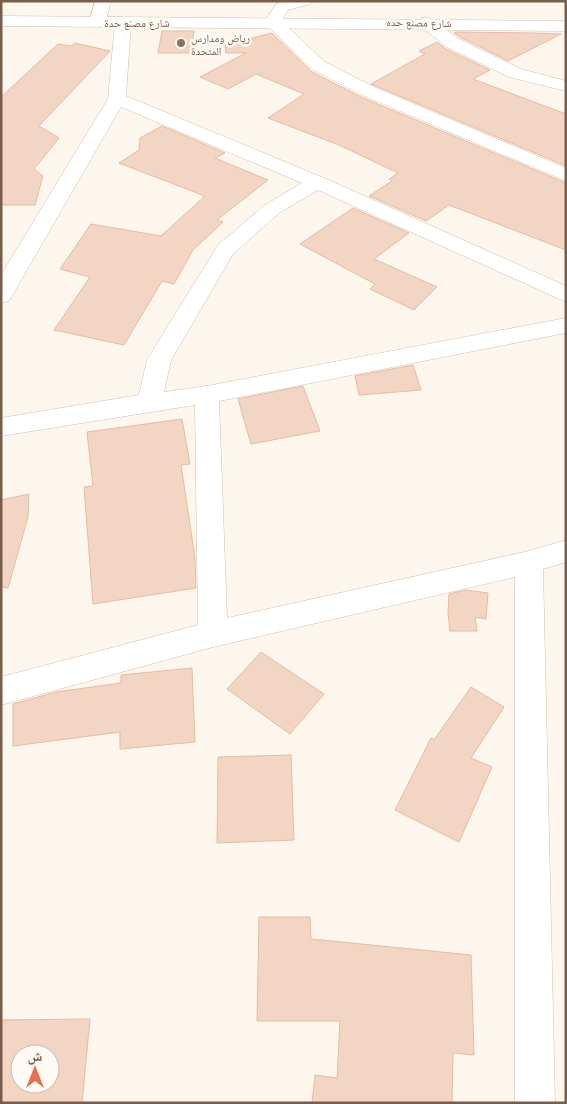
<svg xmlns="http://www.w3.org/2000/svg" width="567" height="1104" font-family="'Open Sans','Noto Naskh Arabic',sans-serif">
<rect width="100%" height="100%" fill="#fdf6ec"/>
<path fill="#f3d5c3" stroke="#e6bba3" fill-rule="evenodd" d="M162,31H194L191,53H158Z
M456,32L534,33L561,34L508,61L460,37L454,33Z
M272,33L312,72L361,97L566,183V250L449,205L426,221L369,196L392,181L389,179L398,173L339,145L268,118L304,94L256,74L228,89L200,77L246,53H226L225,45Z
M437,42L446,49L490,70L473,79L566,114V166L371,84L425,54L419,51Z
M75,43L110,51L39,126L59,138L34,169L43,176L35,205H1V97L58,44L71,46Z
M162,126L225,153L215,158L268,180L217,220L223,222L193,250L174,284L162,281L124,345L54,330L90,277L60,269L91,224L161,236L205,196L119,163L139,150L140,138Z
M353,208L409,233L374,259L437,287L414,310L370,289L375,284L300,244Z
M413,365L421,390L359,395L355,376Z
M303,386L320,431L251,444L238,399Z
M182,419L190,464L181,465L195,558L196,588L93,604L84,487L93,486L87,432Z
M29,494L28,517L8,588L1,587V500Z
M466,590L488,593L486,619L475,617L477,631H450L448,613L449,594Z
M261,652L324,694L290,734L227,689Z
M192,668L195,742L120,749V732L13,746V704L56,692L121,683V675Z
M471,687L504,707L471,758L492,767L459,842L395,810L431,738L434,740Z
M291,755L294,840L217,843L218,757Z
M259,917H310L311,939L471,955L474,1055L453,1053L452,1103H312L315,1075L337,1078L340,1021H257Z
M90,1019L82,1103H1V1020ZM20,1054H50V1084H20Z"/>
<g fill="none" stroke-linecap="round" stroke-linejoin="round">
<g stroke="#d1beb0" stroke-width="1">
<path id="minor" d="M95,1H111L105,23L97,28L89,23Z
M286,1H313L311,4L288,10L281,21L325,62L374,87L566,168V181L362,95L313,70L264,22L276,4Z
M425,17L431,19L459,39L521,69L566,81V91L509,77L447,47L419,25L417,22Z
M123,18L131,23L126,96L324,178L566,286V302L318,190L279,213L233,254L171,360L164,392L207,386L566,318V333L219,401L227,618L529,551L566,540V562L543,569L555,1103H515V577L213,647L1,705V677L198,625L195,405L1,436V418L139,395L147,360L218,245L265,205L302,183L121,107L9,301L1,303V275L108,99L115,23Z"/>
</g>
<g stroke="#d1beb0" stroke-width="1">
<path id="tertiary" d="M1,16L566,21V31L1,26Z"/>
</g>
<use href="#minor" fill="#fff" fill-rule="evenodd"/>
<use href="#tertiary" fill="#fff" fill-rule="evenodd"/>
</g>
<circle fill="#8d6e63" stroke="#fffaf3" stroke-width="2" cx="181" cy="43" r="5"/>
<g text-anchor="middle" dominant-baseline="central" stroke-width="5" stroke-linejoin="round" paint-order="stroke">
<g font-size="11" fill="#7a5c4d" stroke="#fffaf3">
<text x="137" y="22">شارع مصنع حدة</text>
<text transform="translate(419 22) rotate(1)">شارع مصنع حده</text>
</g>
<g font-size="11" fill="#785e54" stroke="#fffaf3" text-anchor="start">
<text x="191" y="37">رياض ومدارس<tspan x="191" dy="13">المتحدة</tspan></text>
</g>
</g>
<rect width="567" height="1104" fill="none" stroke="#7a5c4d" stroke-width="5"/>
<g transform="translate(35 1069)"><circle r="24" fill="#fffaf3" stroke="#cabbb1"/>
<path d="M0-4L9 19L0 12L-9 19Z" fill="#e76f51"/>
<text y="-8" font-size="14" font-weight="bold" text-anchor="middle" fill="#7a5c4d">ش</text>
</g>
</svg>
